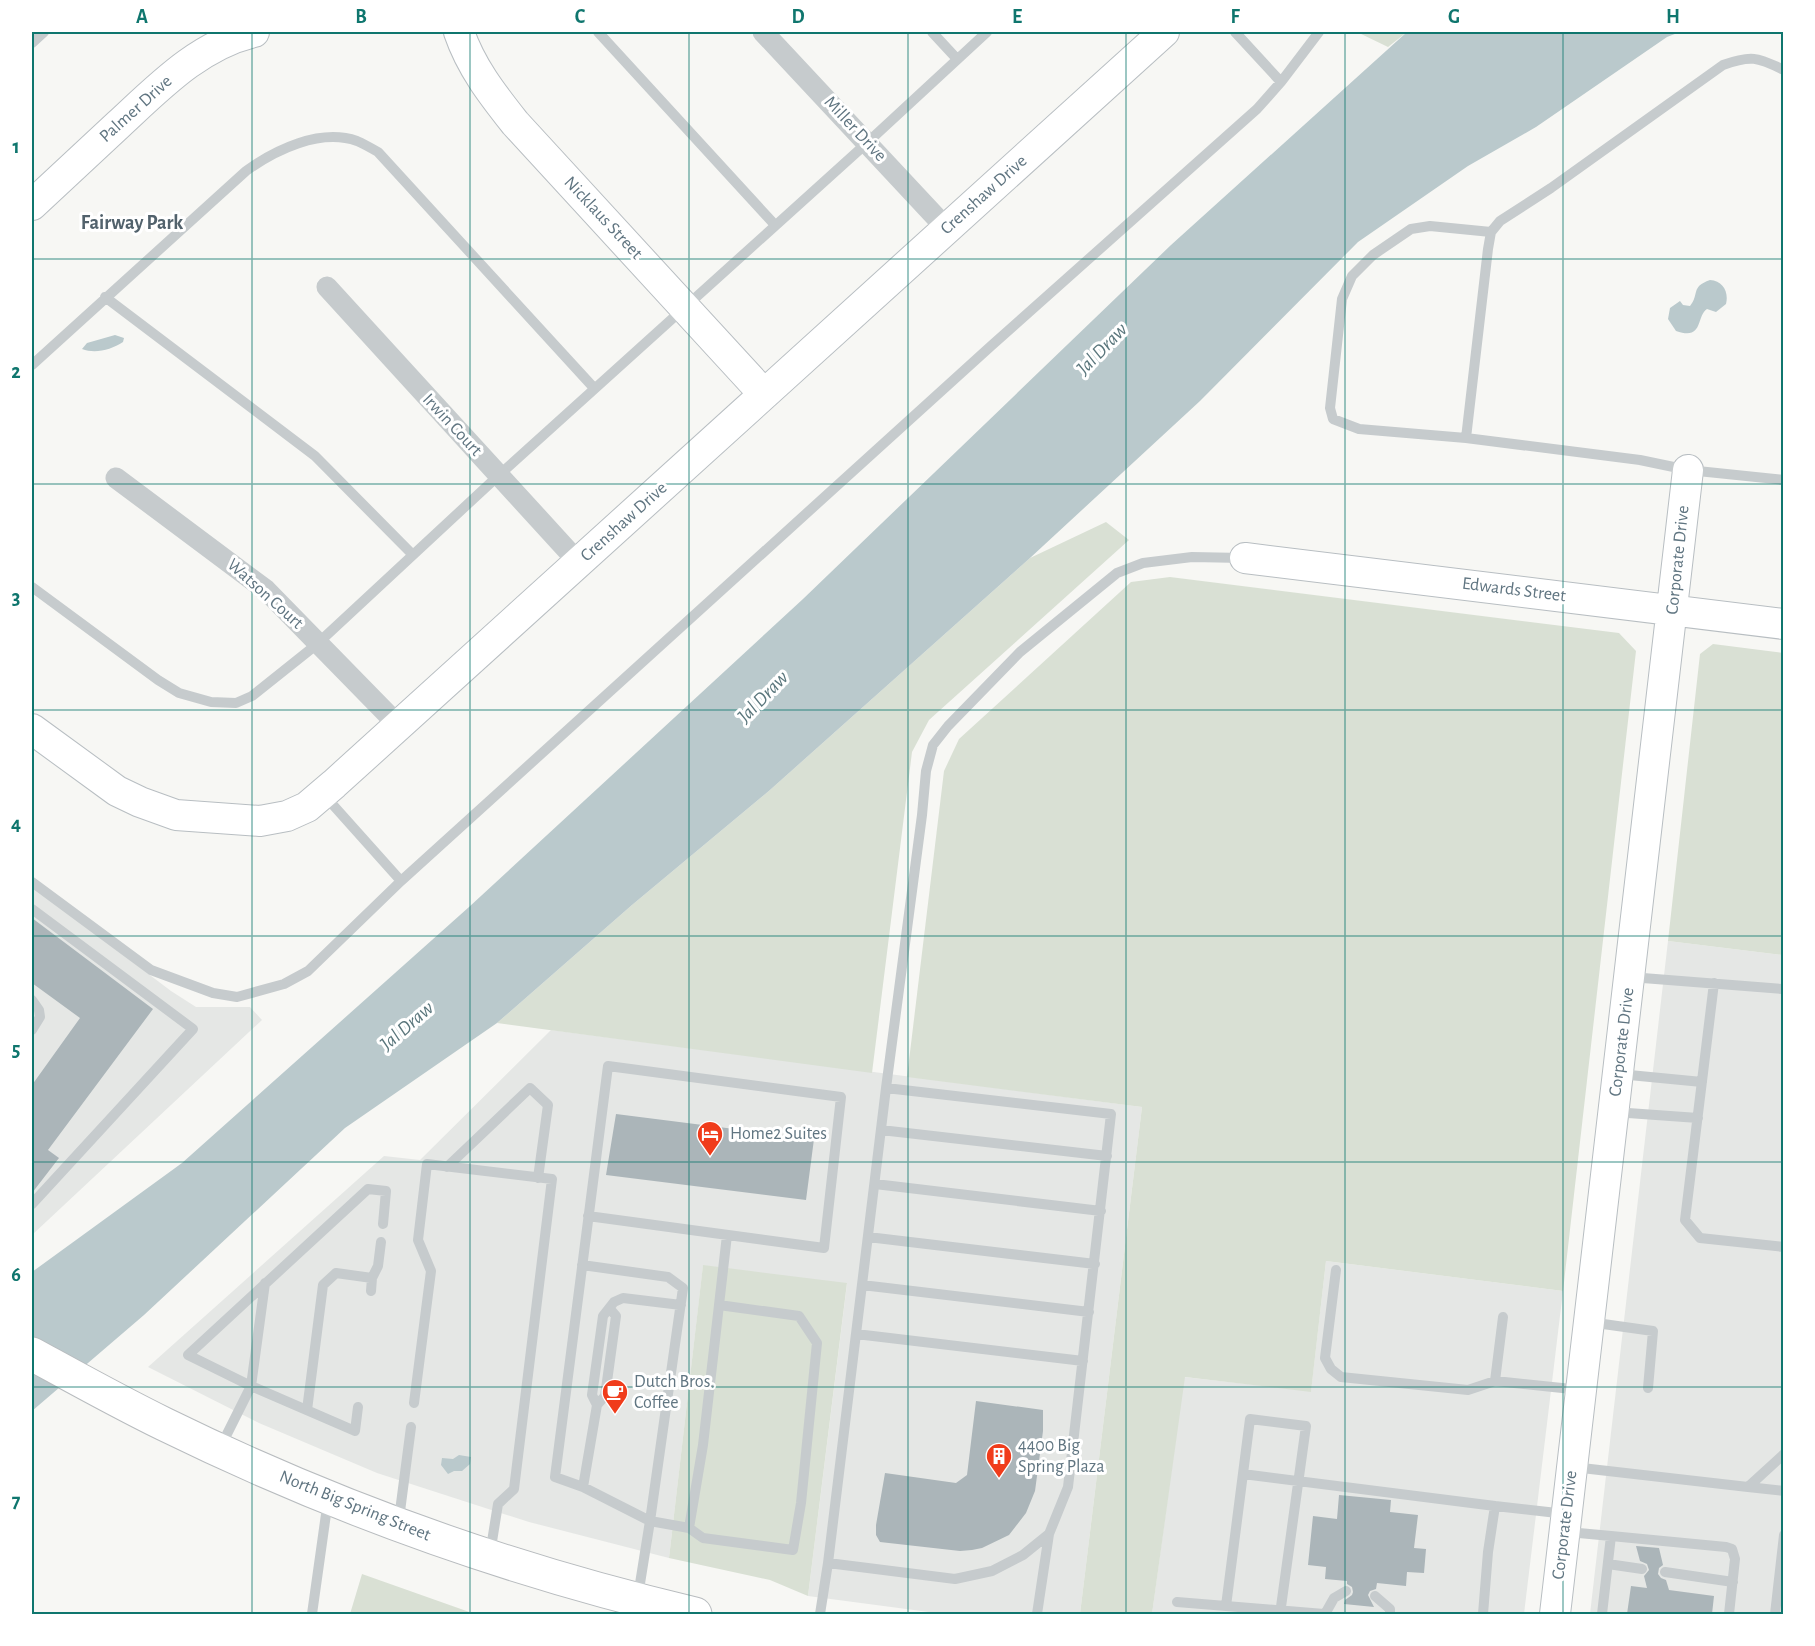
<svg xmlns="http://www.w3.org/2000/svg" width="1815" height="1646" font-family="'Alegreya Sans',sans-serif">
<rect width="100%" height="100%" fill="#f7f7f4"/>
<path fill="#e5e7e5" d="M32,886L171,991L196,1007H250L262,1020L32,1235Z
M1668,941L1783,955V1614H1590Z
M551,1030L1142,1107L1080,1614H944L808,1596L847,1284L703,1266L669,1558L529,1522L377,1473L259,1423L148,1367L384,1156L420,1160Z
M1326,1261L1563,1291L1524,1614H1152L1184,1377L1311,1391Z"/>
<path fill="#d9e0d4" d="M1357,32H1407L1388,47Z
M1106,522L1129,540L929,720L912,752L872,1073L497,1023L632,905L770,790L1030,558Z
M1170,577L1619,633L1636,651L1563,1291L1326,1261L1311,1392L1185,1377L1152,1614H1080L1142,1107L907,1077L944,771L959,739L1131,582Z
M1713,644L1783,653V955L1668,941L1700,654Z
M703,1265L847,1283L808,1596L770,1580L669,1558Z
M362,1574L475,1614H350Z"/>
<path fill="#bac9cc" d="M1407,32H1680L1667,37L1536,127L1468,166L1358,242L1200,401L1030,558L770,790L632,905L497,1023L345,1128L144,1315L32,1411V1272L182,1163L469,907L803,599L1171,245Z
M1710,280C1723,281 1729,292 1726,304L1716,312L1707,309C1696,316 1704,341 1676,331L1668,319L1670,308L1680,301L1683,305L1690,306C1700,294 1690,287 1710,280Z
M115,335L124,338L123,342C111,350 95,354 82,349L87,343Z
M459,1455L471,1457L470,1464L462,1471H454L448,1474L441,1465L442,1458L453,1459Z"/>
<path fill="#abb5b9" d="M32,918L153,1009L48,1150L59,1158L32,1193V1085L80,1018L32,983Z
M616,1114L814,1139L806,1200L606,1175Z
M976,1401L1043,1410V1431L1035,1491L1026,1513L1009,1535L982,1548L972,1550L960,1551L880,1542L876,1535V1525L885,1473L956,1483L967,1475Z
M1339,1495L1391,1500L1390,1512L1418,1515L1414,1548L1426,1549L1424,1573L1407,1572L1406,1586L1377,1583L1376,1589L1370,1591L1368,1595L1374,1607L1344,1604L1345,1600L1352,1595L1353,1592L1352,1587L1347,1584V1581L1325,1579L1326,1567L1308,1565L1313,1516L1337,1519Z
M1636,1546L1659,1548L1663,1565L1659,1568L1658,1574L1661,1578L1666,1580L1669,1590L1714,1596L1712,1614H1627L1631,1586L1647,1588L1644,1576L1649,1570L1647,1564L1640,1561Z"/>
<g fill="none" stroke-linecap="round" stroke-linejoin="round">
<g stroke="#b8bec2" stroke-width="32">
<path id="secondary" d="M459,32C471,67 492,94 515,123L764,394
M32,205C61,178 90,151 119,124C159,87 199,45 254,32
M1245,558L1784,624
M32,729L117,791L140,802L176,815L260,821L287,816L307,807L334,784L1164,32
M1555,1614L1688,470"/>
</g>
<g stroke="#b8bcbf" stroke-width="35">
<path id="highway" d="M32,1354C76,1378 119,1402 164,1424C333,1507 512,1571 695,1614"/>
</g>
<path stroke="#c6cbcd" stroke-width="10" d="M598,32L775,225
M932,32L957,59
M1235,32L1281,82L1319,32
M32,43L44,32
M1784,70C1757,57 1751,55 1723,65L1551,188L1500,221L1491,232L1488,249L1466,438L1640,460L1688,470L1784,480
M105,297L315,456L413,555
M32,365L246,171C275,150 320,128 357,141C364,144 371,148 378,152L594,388
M1466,438L1359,429L1333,419L1330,408L1342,299L1352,276L1373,255L1411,229L1430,226L1491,232
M32,587L158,680L179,693L211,702L236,703L252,696L316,645L498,476L868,142L987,32
M325,796L401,881L991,346L1257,109L1281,82
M32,882L151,970L213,993L237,997L284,984L308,971L401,881
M32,909L193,1029L32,1204
M1630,977L1782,989
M1714,983L1685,1220L1700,1238L1784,1247
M32,1000L39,1010L40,1017L32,1030
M1619,1074L1702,1082
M886,1088L1111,1114L1068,1487L1049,1534
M1614,1112L1698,1118
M881,1130L1107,1156
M447,1167L530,1088L548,1105L538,1178
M875,1184L1101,1211
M588,1216L824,1248L841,1097L608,1066L555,1477L583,1487L650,1521L638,1596
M868,1237L1095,1264
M582,1265L668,1277L683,1288L650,1521L689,1528L703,1445L727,1235
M1336,1270L1325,1358L1331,1369L1341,1377L1468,1390L1495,1381L1581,1390
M862,1285L1089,1312
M371,1291L372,1278L378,1266L381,1242
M1589,1322L1653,1331L1648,1388
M856,1334L1083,1361
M1495,1381L1503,1317
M414,1403L431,1271L418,1240L427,1164L552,1179L514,1489L498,1504L490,1554
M597,1405L605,1396L616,1316L610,1309
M358,1407L355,1431L251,1386L188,1355L368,1189L386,1191L383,1224
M307,1410L323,1285L336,1273L372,1278
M220,1448L251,1386L265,1283
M1573,1467L1748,1487L1784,1454
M1243,1474L1495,1506
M583,1487L597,1405L592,1395L603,1316L614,1302L623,1298L681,1305
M1748,1487L1784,1491
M399,1519L411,1427
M689,1528L703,1538L793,1550L801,1503L817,1343L799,1316L719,1305
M1568,1532L1611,1536L1602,1614
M1611,1536L1726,1547L1732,1549L1735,1559L1729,1614
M828,1563L886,1088L922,815L926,771L933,745L948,726L1020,652L1117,573L1143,563L1192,557L1243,558
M1608,1564L1642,1569
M1665,1572L1733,1582
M1375,1596L1390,1609V1614
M1177,1602L1324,1614
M1226,1606L1250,1419L1306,1426L1280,1614
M312,1614L328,1500
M820,1614L828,1563L955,1579L992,1571L1023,1555L1049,1534L1037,1614
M1325,1614L1334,1598L1346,1591
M1483,1614L1488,1552L1495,1506L1566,1514
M1775,1614L1784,1535"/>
<path stroke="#c6cbcd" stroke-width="21" d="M763,32L947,229
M327,287L579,563
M116,478L266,590L399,726"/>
<use href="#secondary" stroke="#fff" stroke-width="30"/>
<use href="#highway" stroke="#fff" stroke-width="33"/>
</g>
<path fill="none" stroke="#0f766e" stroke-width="1.5" stroke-opacity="0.55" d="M252,32V1614M470,32V1614M689,32V1614M908,32V1614M1126,32V1614M1345,32V1614M1563,32V1614M32,259H1784M32,484H1784M32,710H1784M32,936H1784M32,1162H1784M32,1387H1784"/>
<defs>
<g id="hotel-pin" transform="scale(1.35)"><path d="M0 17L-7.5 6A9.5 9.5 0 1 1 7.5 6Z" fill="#f03c1b" stroke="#fff"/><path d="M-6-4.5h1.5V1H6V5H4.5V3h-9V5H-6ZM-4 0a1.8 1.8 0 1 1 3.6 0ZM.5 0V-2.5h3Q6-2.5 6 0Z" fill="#fff"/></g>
<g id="cafe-pin" transform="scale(1.35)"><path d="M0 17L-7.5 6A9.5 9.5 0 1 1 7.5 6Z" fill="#f03c1b" stroke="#fff"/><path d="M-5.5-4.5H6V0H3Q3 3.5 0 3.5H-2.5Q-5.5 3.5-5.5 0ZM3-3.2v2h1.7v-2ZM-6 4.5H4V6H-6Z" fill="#fff"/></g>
<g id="building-pin" transform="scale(1.35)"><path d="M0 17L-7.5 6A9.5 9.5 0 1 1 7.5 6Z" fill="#f03c1b" stroke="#fff"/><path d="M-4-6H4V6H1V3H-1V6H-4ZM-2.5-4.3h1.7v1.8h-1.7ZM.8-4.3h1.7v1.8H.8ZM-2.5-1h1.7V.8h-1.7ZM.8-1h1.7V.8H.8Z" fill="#fff"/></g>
</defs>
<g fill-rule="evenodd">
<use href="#hotel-pin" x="710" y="1134"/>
<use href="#cafe-pin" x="615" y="1392"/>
<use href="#building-pin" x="999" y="1456"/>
</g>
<g text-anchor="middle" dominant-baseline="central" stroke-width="6" stroke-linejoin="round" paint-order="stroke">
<g font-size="18" fill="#607581" stroke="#fff">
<text transform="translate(136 109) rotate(-42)">Palmer Drive</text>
<text transform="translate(855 129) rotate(47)">Miller Drive</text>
<text transform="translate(984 195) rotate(-42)">Crenshaw Drive</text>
<text transform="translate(603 218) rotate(47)">Nicklaus Street</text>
<text transform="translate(452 425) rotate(47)">Irwin Court</text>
<text transform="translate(624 522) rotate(-42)">Crenshaw Drive</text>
<text transform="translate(1678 560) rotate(-84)">Corporate Drive</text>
<text transform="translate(1514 590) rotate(7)">Edwards Street</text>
<text transform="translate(265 594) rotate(42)">Watson Court</text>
<text transform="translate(1622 1042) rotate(-83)">Corporate Drive</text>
<text transform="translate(355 1506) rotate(22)">North Big Spring Street</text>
<text transform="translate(1565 1525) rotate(-83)">Corporate Drive</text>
</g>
<g font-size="18" fill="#607581" stroke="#fff" text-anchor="start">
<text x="730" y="1134">Home2 Suites</text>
<text x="634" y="1382">Dutch Bros.<tspan x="634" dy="21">Coffee</tspan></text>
<text x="1018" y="1446">4400 Big<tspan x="1018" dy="21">Spring Plaza</tspan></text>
</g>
<g font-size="20" font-weight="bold" fill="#52626c" stroke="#fff">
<text x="132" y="223">Fairway Park</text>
</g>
<g font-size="20" font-style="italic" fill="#5a767c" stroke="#fff">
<text transform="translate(1102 349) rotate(-46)">Jal Draw</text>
<text transform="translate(763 697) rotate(-46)">Jal Draw</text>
<text transform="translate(407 1026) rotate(-41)">Jal Draw</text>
</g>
</g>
<rect width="1815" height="1646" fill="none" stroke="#ffffff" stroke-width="66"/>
<rect x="33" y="33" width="1749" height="1580" fill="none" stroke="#0f766e" stroke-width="2"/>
<g font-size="20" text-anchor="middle" font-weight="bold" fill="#0f766e">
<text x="142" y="23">A</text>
<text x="361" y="23">B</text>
<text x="580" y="23">C</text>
<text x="798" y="23">D</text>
<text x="1017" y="23">E</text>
<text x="1235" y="23">F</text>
<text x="1454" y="23">G</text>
<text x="1673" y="23">H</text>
<text x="16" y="153">1</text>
<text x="16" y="378">2</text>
<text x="16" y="604">3</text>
<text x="16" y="830">4</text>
<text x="16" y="1056">5</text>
<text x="16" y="1281">6</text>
<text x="16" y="1507">7</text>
</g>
</svg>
